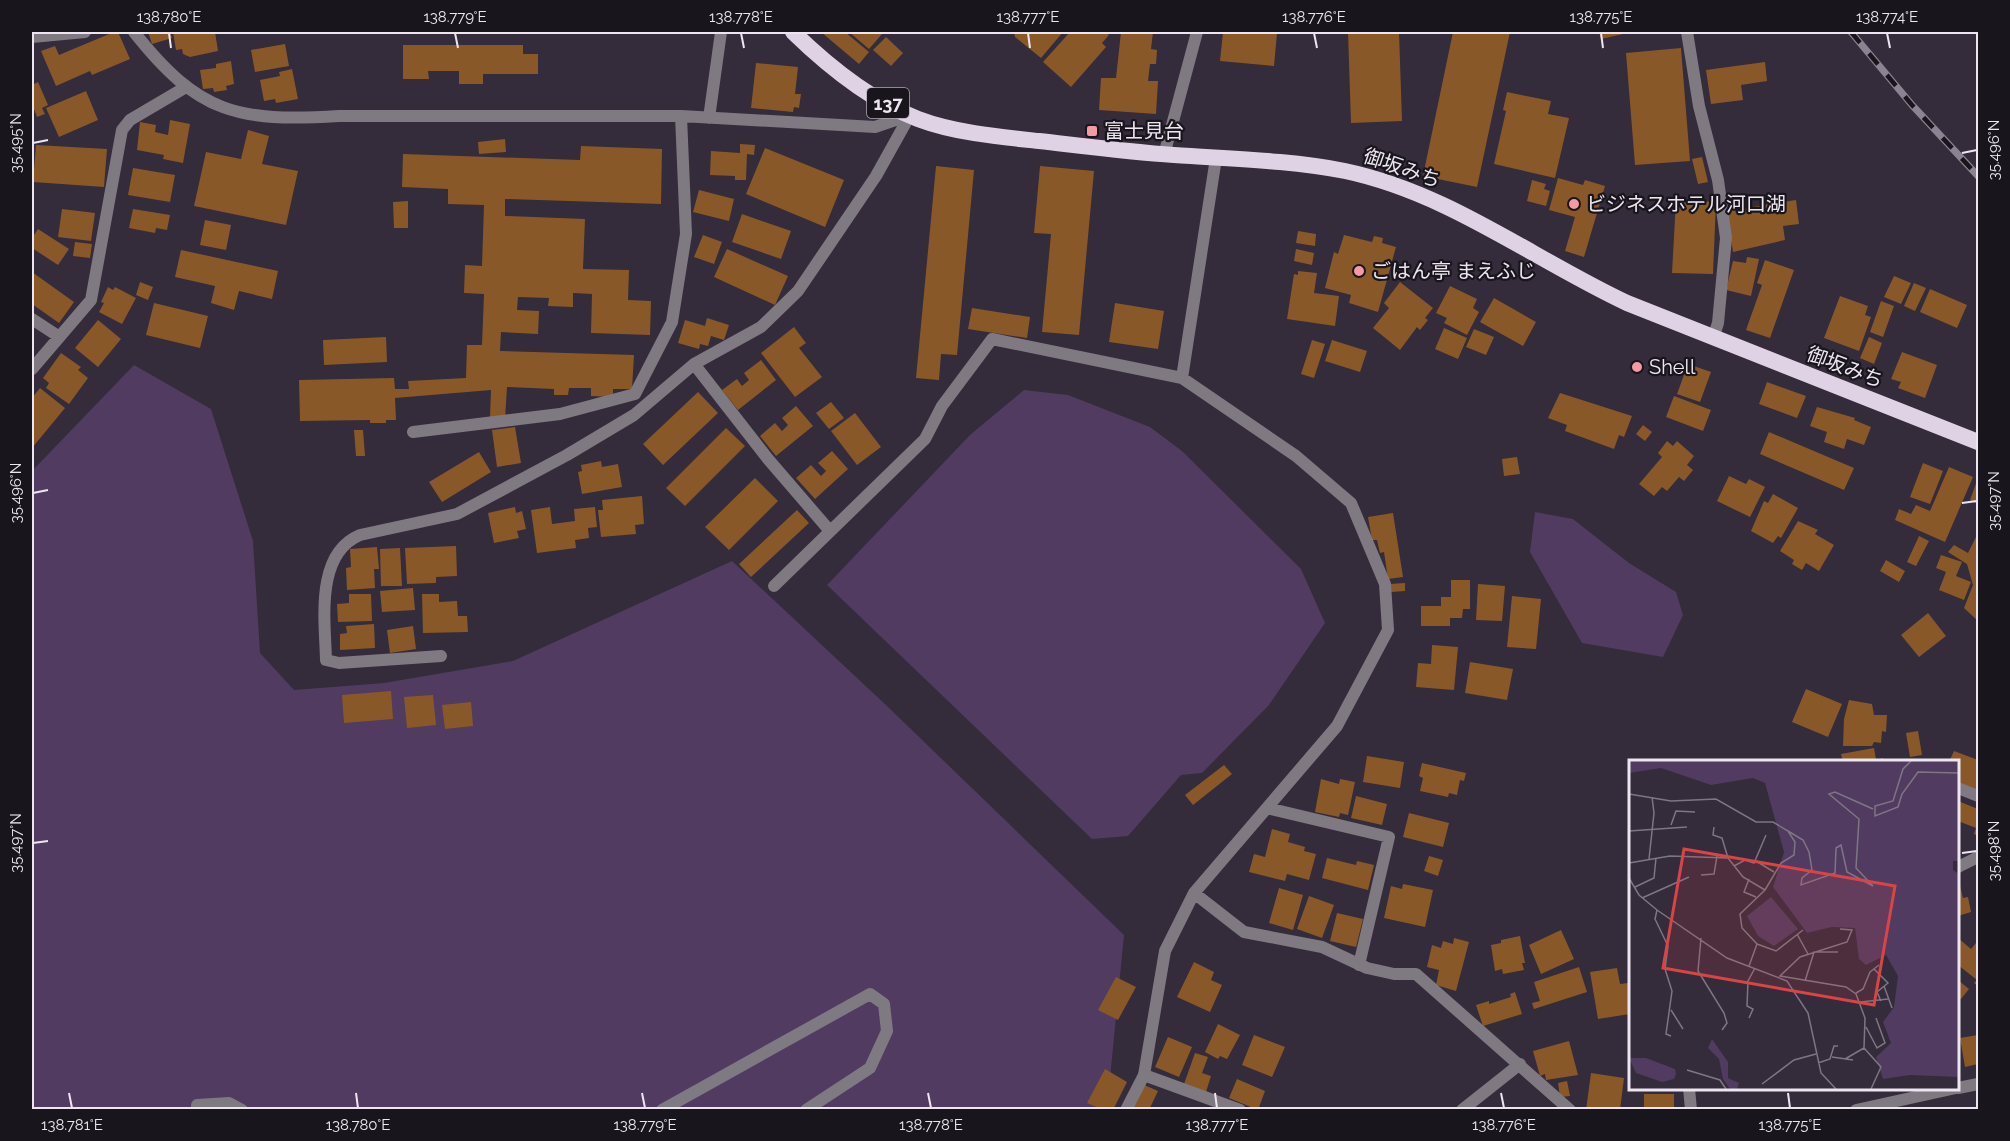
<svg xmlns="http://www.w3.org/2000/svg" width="2010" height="1141" font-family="Raleway,'Noto Sans JP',sans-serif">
<rect width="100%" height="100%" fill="#342b3b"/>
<path fill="#513b61" d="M134,365L211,409L253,541L260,653L294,690L384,683L513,661L732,561L887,706L1124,935L1107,1109H32V471Z
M1024,390L1068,395L1150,427L1182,451L1301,569L1325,623L1269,705L1202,773L1181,775L1128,836L1092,839L827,585L970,435Z
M1535,512L1573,519L1629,563L1676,592L1683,615L1663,657L1582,643L1530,552Z"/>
<path fill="#895829" d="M114,32H118L130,59L92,75L90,71L56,86L41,51L55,46L59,55Z
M148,32H170L172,38L152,44Z
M173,32H215L218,51L190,57L183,54L182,49L176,50Z
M821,32H845L869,52L859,64Z
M849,32H879L882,34L869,49Z
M1014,32H1063L1041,58L1015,37Z
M1070,32H1105L1109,35L1102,43L1106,47L1071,87L1043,62Z
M1121,32H1153L1151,49L1157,50L1156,64H1150L1148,81H1158L1156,114L1099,110L1101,78H1116Z
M1223,32L1277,33L1274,66L1220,61Z
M1348,32H1399L1402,121L1351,123Z
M1453,32H1510L1477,187L1423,176Z
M1599,32H1622L1623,34L1601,39Z
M886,37L903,53L891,66L873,50Z
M285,44L289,66L255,72L251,50Z
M403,45H523V54H538V74H483V84H459V71H428L429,79H403Z
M1681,48L1690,161L1635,165L1626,53Z
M231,61L234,84L226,86L227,90L214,92L213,88L203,89L200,70L216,68V64Z
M1765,62L1767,81L1741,85L1743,100L1711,104L1706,70Z
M756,63L798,67L795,94H801L799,108L794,107L793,112L751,108Z
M292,69L298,99L276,103L275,99L264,101L260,80L280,76L279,72Z
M38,82L48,105L42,108L45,114L37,117L32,104V85Z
M86,91L98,120L59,137L46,108Z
M1507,92L1551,101L1548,114L1569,118L1555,178L1494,164L1506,111L1503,110Z
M170,120L190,124L183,163L163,159L164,155L137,150L140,122L156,125L155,132L168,135Z
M248,130L269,136L262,164L298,171L286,225L194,206L206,152L241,159Z
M505,139L506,152L479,154L478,142Z
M740,144L755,145L754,155L747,154L746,180H735V176L710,175L711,151L740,153Z
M36,145L107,149L104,187L33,182Z
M581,146L662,149L661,204L505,199V216L585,219L583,269L629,270L628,300L651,301L650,335L591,333L592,294L573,293V307L548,306L549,298L518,297L517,310L539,311L538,334L501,332L500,351L634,355L632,389H613V397L591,396V388H569L568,395H554V389L507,387L505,419L490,418L491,390L395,398L396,420H386V423H370V420L300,421L299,380L394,378L395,389H409L408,381L466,378L467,345H482L484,294L464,293L465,265L482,266L484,205L448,204V189L402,187L403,154L580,160Z
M765,148L844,180L825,227L746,194Z
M1702,157L1708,182L1698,184L1692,159Z
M936,166L974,170L957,355L941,354L939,380L916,378Z
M1040,166L1094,171L1079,335L1042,332L1051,234L1034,233Z
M133,168L175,175L170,202L128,195Z
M1558,178L1583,185L1585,180L1605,186L1584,257L1565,251L1575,217L1549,210Z
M1532,180L1546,184L1544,189L1550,191L1546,206L1527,201Z
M699,190L734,199L729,221L693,212Z
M1676,200L1716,202L1713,274L1672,273Z
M1796,200L1799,224L1783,226L1785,240L1733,252L1727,211Z
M408,201V228H394L393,202Z
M62,209L95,213L91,241L58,237Z
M133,209L170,215L167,230L156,228L155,233L129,228Z
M742,214L791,231L781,259L732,242Z
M205,220L231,225L226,250L200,245Z
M38,229L69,249L58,265L32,248V238Z
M1298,231L1316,234L1315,246L1296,243Z
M703,235L722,242L714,264L694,257Z
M1344,235L1372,242L1374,236L1383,238L1382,243L1396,247L1378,312L1349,303L1351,295L1325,288L1334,252L1338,254Z
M75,242L92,244L90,258L73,256Z
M727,249L788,276L775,305L714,277Z
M1296,249L1314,253L1312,265L1294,261Z
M181,250L278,271L272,299L239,291L234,310L211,303L215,286L175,277Z
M1747,257L1759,259L1751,296L1726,290L1733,261L1746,263Z
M1765,260L1794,270L1770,338L1746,330L1762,285L1757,283Z
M1298,271L1317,273L1314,293L1339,296L1335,326L1287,319L1294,274L1298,275Z
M32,272L74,302L59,323L32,304Z
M1894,276L1911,283L1901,304L1884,297Z
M140,282L153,287L148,300L136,295Z
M1400,282L1433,308L1425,318L1428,320L1420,330L1417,327L1400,350L1373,328L1389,308L1384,303Z
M1914,283L1926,288L1915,311L1904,306Z
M1450,286L1477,299L1473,308L1479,312L1467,335L1444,323L1447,318L1436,313Z
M108,287L113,290L115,287L136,298L122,324L99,312L104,303L101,302Z
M1930,289L1967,305L1957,328L1920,312Z
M1840,296L1868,306L1865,315L1871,317L1859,351L1824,338Z
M1494,298L1536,322L1523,346L1480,322Z
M1881,301L1894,306L1883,337L1870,332Z
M154,303L208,316L200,348L146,335Z
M1115,303L1164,311L1158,349L1109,342Z
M972,308L1030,317L1027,338L968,329Z
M707,318L729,325L724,340L711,336L708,346L700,344L699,349L678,343L685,320L705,326Z
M98,320L121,339L98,367L75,348Z
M794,327L806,343L799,348L822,377L795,397L761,353Z
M1444,328L1467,338L1458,359L1435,349Z
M1474,329L1494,337L1486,355L1466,347Z
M386,337L387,362L324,365L323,340Z
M1869,337L1882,343L1874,364L1860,358Z
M1312,340L1325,344L1314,378L1301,374Z
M1332,340L1367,351L1360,372L1325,361Z
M1902,352L1937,365L1925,398L1898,388L1901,382L1891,379Z
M61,353L81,367L78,370L88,378L69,404L46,388L49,383L43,378Z
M761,360L776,380L738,410L722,390L737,379L742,386L749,380L744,373Z
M1688,364L1711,372L1700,402L1677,394Z
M1767,382L1806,396L1797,418L1759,404Z
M40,388L65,408L32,448V398Z
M698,392L718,413L663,465L643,444Z
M1560,393L1632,416L1624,437L1619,435L1614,449L1565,431L1567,425L1548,418Z
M1674,396L1711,410L1703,431L1666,417Z
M831,402L844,418L829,429L816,413Z
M796,406L813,426L776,456L760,436L775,423L782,431L788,425L782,418Z
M1817,407L1855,418L1854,420L1871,427L1864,445L1847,439L1844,449L1824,442L1827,432L1810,426Z
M855,413L881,447L857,465L831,431Z
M1643,425L1652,432L1645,441L1636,434Z
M515,427L521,463L497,467L492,430Z
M726,428L745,446L685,506L666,488Z
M354,430H363L365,456H356Z
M1769,432L1854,468L1844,490L1760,454Z
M1667,441L1673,446L1677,441L1694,456L1687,465L1693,470L1684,481L1679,477L1667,491L1662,487L1654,496L1639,484L1662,457L1658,453Z
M832,451L848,469L815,499L796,478L811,465L821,476L826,471L818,463Z
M479,452L491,472L442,502L429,482Z
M1517,457L1520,474L1504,476L1502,459Z
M601,461L602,467L618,464L622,487L582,494L578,472L582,471L581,465Z
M1923,463L1943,471L1930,504L1910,497Z
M1949,467L1973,477L1945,542L1895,520L1899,509L1911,514L1916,505L1930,511Z
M1729,476L1746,484L1749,479L1765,487L1750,517L1717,501Z
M755,478L778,501L729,550L705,527Z
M1978,478V504L1970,500Z
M1773,494L1798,508L1781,538L1778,536L1773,543L1751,531L1764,501L1768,503Z
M642,496L644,524L635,525L636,534L601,537L598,510H603L602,500Z
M515,507L516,513L522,511L526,529L517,531L519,538L494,543L488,513Z
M550,507L552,524L575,521L574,509L595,507L597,527L588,528L589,538L575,540L576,548L537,553L531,510Z
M797,510L809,523L751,577L739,564Z
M1393,513L1403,577L1388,579L1384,552L1380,553L1377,540H1372L1368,517Z
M1798,521L1818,530L1815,534L1834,545L1819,571L1806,563L1802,570L1792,564L1794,560L1780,551Z
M1978,533V621L1964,608L1973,585L1967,564L1948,552L1954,545L1968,553Z
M1919,536L1929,541L1916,566L1907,562Z
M456,546L457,576L436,577V583L407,584L405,548Z
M377,547L379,569H374L375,588L347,590L346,568L351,567L350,549Z
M400,548L402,586H381L380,549Z
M1941,555L1962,562L1956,576L1971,582L1964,600L1939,590L1946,572L1936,568Z
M1886,560L1905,571L1899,582L1880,571Z
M1451,580H1470V609H1463L1462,618H1450V626H1421V606H1441V597H1451Z
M1405,583V591L1391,592L1390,584Z
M1478,584L1505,586L1502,621L1476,620Z
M413,588L415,610L382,612L380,591Z
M349,594H371L372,621L338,622L337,604L349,603Z
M422,594H439V602L457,601L458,616H467L468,632L423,633Z
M1512,596L1541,599L1536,649L1507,647Z
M1928,613L1946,636L1919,657L1901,635Z
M374,624L375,648L340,650V634L347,633L346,626Z
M413,626L416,649L390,653L387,630Z
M1432,645L1458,647L1454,690L1416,687L1418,663L1431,664Z
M1470,662L1513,669L1507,700L1465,693Z
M1806,689L1842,704L1828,737L1792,722Z
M391,691L393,719L344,723L342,695Z
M433,695L436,725L407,728L404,697Z
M1849,700L1872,704L1874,715H1887L1886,732L1882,731L1881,743L1874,742L1872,746H1843L1844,719Z
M471,702L473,726L445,729L442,705Z
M1918,731L1922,755L1910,757L1906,733Z
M1874,748L1876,760L1883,758V762H1843L1841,754Z
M1954,751L1978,760V790L1958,782V762H1949Z
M1367,756L1404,762L1400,788L1363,782Z
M1422,763L1466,773L1464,781L1460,780L1457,795L1449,793L1448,797L1420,791L1423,778L1419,776Z
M1224,765L1232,774L1193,805L1185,795Z
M1321,779L1339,784L1340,779L1355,782L1348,815L1340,813L1339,817L1315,812Z
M1356,796L1387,804L1382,825L1351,818Z
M1958,801L1978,809V836L1974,834L1976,828L1958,821Z
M1409,813L1449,823L1443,847L1403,837Z
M1272,829L1290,834L1288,842L1305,847L1304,851L1316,854L1309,880L1287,874L1285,881L1249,872L1254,854L1265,857Z
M1429,856L1443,860L1438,876L1424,871Z
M1327,858L1356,865L1357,861L1374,865L1368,890L1322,878Z
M1958,878L1963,898L1968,897L1971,912L1958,916Z
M1403,884L1433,890L1425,927L1384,918L1391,886L1402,889Z
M1279,888L1303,895L1293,930L1269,923Z
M1309,896L1334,905L1322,938L1297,929Z
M1337,913L1363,919L1356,947L1330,941Z
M1561,930L1574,959L1541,974L1529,945Z
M1520,936L1525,963H1522L1524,970L1503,974L1502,969L1495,971L1491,945L1501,943V940Z
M1454,938L1469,942L1456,991L1436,985L1439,970L1427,967L1432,945L1441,948L1443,941L1453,944Z
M1958,938L1971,949L1976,943L1978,945V986L1974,983L1977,980L1958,965Z
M1194,962L1214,972L1211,980L1222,985L1210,1012L1177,997Z
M1579,967L1587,992L1534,1009L1532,1003L1540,1001L1534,982Z
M1617,968L1620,984L1628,983L1630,1014L1598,1019L1590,972Z
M1116,977L1136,987L1118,1020L1098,1010Z
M1958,980L1969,989L1961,999L1958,996Z
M1515,992L1522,1014L1483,1026L1476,1005L1489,1001V1004L1511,997L1510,994Z
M1218,1024L1240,1035L1227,1059L1220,1056L1218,1059L1205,1052Z
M1254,1035L1285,1047L1272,1077L1242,1065Z
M1978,1035V1064L1965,1067L1960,1038Z
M1168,1037L1192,1047L1179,1077L1155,1067Z
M1569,1041L1578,1075L1546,1080L1545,1074L1540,1076L1533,1051Z
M1195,1053L1208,1057L1202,1073L1211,1076L1206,1092L1184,1084Z
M1105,1069L1127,1082L1113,1110H1104L1087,1103Z
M1591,1073L1624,1078L1620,1110H1586Z
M1237,1079L1265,1091L1258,1110L1229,1098Z
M1567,1081L1570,1096L1560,1097L1558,1083Z
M1142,1084L1158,1091L1149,1110H1130Z
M1644,1094H1674V1110H1644Z"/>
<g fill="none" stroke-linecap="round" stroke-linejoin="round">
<path stroke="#7f7981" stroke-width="12" d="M1144,1075L1240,1110
M1689,1088L1691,1110
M1462,1110L1520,1064"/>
<path stroke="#7f7981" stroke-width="12" d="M134,32C199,114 237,122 339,116H681L875,127L910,115L876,176L798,291L761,327L694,364L634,415L567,455L457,514L360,535C315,554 325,620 326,660L339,663L441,656
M1687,32L1699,106L1718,180L1726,238L1718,323L1713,338
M32,37L85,32
M709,118L721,32
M1164,155L1197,32
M32,319L58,336
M694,364L768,459L830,531
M32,369L91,300L122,130L130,120L186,87
M413,432L560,414L635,394L672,322L686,234L681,116
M774,586L925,439L942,406L992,339L1182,378
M1958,788L1978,796
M1267,808L1389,837L1359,965
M1958,867L1978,857
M1194,893L1244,932L1322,947L1367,968L1394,974H1416L1570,1110
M1958,1088L1978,1084
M197,1110V1105L229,1103L242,1110
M662,1110L870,994L884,1004L887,1031L870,1068L806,1110
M1126,1110L1144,1075L1165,951L1194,893L1337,726L1388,630L1385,584L1351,503L1296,456L1182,378L1216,158
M1856,1110L1956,1088"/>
<path stroke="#dfd2e4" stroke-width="16" d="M793,32C829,67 871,101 918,119C955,133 1000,137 1039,141C1083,146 1129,152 1174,155C1230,159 1289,160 1345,171C1449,193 1533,259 1627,303L1978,442"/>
<g stroke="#8b8391" stroke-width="7">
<path id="rail" d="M1851,32L1912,105L1978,176"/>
</g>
<use href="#rail" stroke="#19151d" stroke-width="4.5" stroke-dasharray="14" stroke-linecap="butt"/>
</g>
<path fill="none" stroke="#ede6f1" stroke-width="2" d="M169,33L171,48M455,33L458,48M741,33L744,48M1028,33L1030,48M1314,33L1317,48M1601,33L1603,48M1887,33L1890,48M33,143L48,140M1962,153L1977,150M33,493L48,490M1962,503L1977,501M33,843L48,841M1962,853L1977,851M69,1093L72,1108M356,1093L358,1108M642,1093L645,1108M928,1093L931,1108M1215,1093L1217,1108M1501,1093L1504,1108M1788,1093L1790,1108"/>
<g fill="#f49aa4" stroke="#19151d" stroke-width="2">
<rect x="1086" y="125" width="12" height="12" rx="3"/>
<circle cx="1574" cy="204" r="6"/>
<circle cx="1359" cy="271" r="6"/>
<circle cx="1637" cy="367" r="6"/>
</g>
<g text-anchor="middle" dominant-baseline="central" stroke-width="4.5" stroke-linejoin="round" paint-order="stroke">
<rect fill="#19151d" stroke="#ada7b1" stroke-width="1.5" x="867" y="88" width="42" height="30" rx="4.5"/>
<g font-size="18" font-weight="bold" fill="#ede6f1">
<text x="888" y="103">137</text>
</g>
<g font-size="20" fill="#ede6f1" stroke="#19151d" text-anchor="start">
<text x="1104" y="131">富士見台</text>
<text x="1586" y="204">ビジネスホテル河口湖</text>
<text x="1371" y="271">ごはん亭 まえふじ</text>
<text x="1649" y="367">Shell</text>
</g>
<g font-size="20" fill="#ede6f1" stroke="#19151d">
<text transform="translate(1402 168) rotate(19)">御坂みち</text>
<text transform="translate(1845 367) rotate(21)">御坂みち</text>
</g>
</g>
<g transform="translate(1629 760)">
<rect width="330" height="330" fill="#342b3b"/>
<path d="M0,1H330V101H324V110L330,114V317L281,315L254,319L247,297L262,283L254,262L265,247L269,216L257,195L237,205L230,199L226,168L203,167L178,173L144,127L155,92L136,23L124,18L82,25L32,8L0,13ZM142,137L169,169L145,186L129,176L118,156ZM83,279L99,302V318L110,323L108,329H101L94,319L90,299L79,288ZM0,298H17L46,309L47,314L45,319L33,322L7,313Z" fill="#513b61"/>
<path fill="none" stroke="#7e7684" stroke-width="1.5" d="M282,1L274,9L264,41L246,46V56L269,47L273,34L289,12L330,13M0,34L42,41L87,39L127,62H144L159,71L166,82L165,95L152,103L136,130L111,154L113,168L128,184L120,206M42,65L47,51L66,52M85,67L84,75L93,78L99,98M0,71L58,67M159,71L174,80L180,92L183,110L173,118L172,125L206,113L207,88L212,85L218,112L244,126L227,108L230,59L200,34L206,32L244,49M20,99L25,53L23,37M127,101L145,112M0,103L41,96L99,98L114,117L136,130M105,106L116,100L125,103L137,75M72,115L85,114L88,96M0,118L10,135L28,150L98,198L158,221L179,253L192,313L207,329M120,119L115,132L127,137M6,127L25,118L27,98M13,138L60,117M28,150L26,159L39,186L36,209L43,231L37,274L42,276M211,169L223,170L218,182L171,197L151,216L217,227L227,234L236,258L235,288L252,307L242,329M168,174L179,194M72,178L69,211L95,253L98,263L93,270M128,184L147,191L174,170M245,209L259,223L248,232L252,241M176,221L185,192H209M255,226L263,248M227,233L234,229L241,212L250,205M232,242L259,239M42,250L54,269M120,258L124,249L118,246L119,221L126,208M237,267L248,288L256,283L247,258M203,297L224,300M216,299L235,288M189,303L201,299L205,286H209M58,310L91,320L97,329M133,324L165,300L187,294"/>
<path fill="#d94446" fill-opacity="0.15" stroke="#d94446" stroke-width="3" d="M55,89L266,126L245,245L34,208Z"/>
<rect width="330" height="330" fill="none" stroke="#ede6f1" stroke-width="3"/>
</g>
<rect width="2010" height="1141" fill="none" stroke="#19151d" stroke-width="66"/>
<rect x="33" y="33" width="1944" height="1075" fill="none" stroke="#ede6f1" stroke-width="2"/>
<g font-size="15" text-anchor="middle" fill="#ede6f1">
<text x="169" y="22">138.780°E</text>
<text x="455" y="22">138.779°E</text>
<text x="741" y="22">138.778°E</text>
<text x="1028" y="22">138.777°E</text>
<text x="1314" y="22">138.776°E</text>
<text x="1601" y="22">138.775°E</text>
<text x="1887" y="22">138.774°E</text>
<text transform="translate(16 143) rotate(-90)" y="5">35.495°N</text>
<text transform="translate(1994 150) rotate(-90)" y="5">35.496°N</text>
<text transform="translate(16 493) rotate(-90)" y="5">35.496°N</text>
<text transform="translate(1994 501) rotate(-90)" y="5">35.497°N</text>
<text transform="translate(16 843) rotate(-90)" y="5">35.497°N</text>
<text transform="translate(1994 851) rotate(-90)" y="5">35.498°N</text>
<text x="72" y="1130">138.781°E</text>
<text x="358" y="1130">138.780°E</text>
<text x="645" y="1130">138.779°E</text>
<text x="931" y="1130">138.778°E</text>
<text x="1217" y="1130">138.777°E</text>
<text x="1504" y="1130">138.776°E</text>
<text x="1790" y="1130">138.775°E</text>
</g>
</svg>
